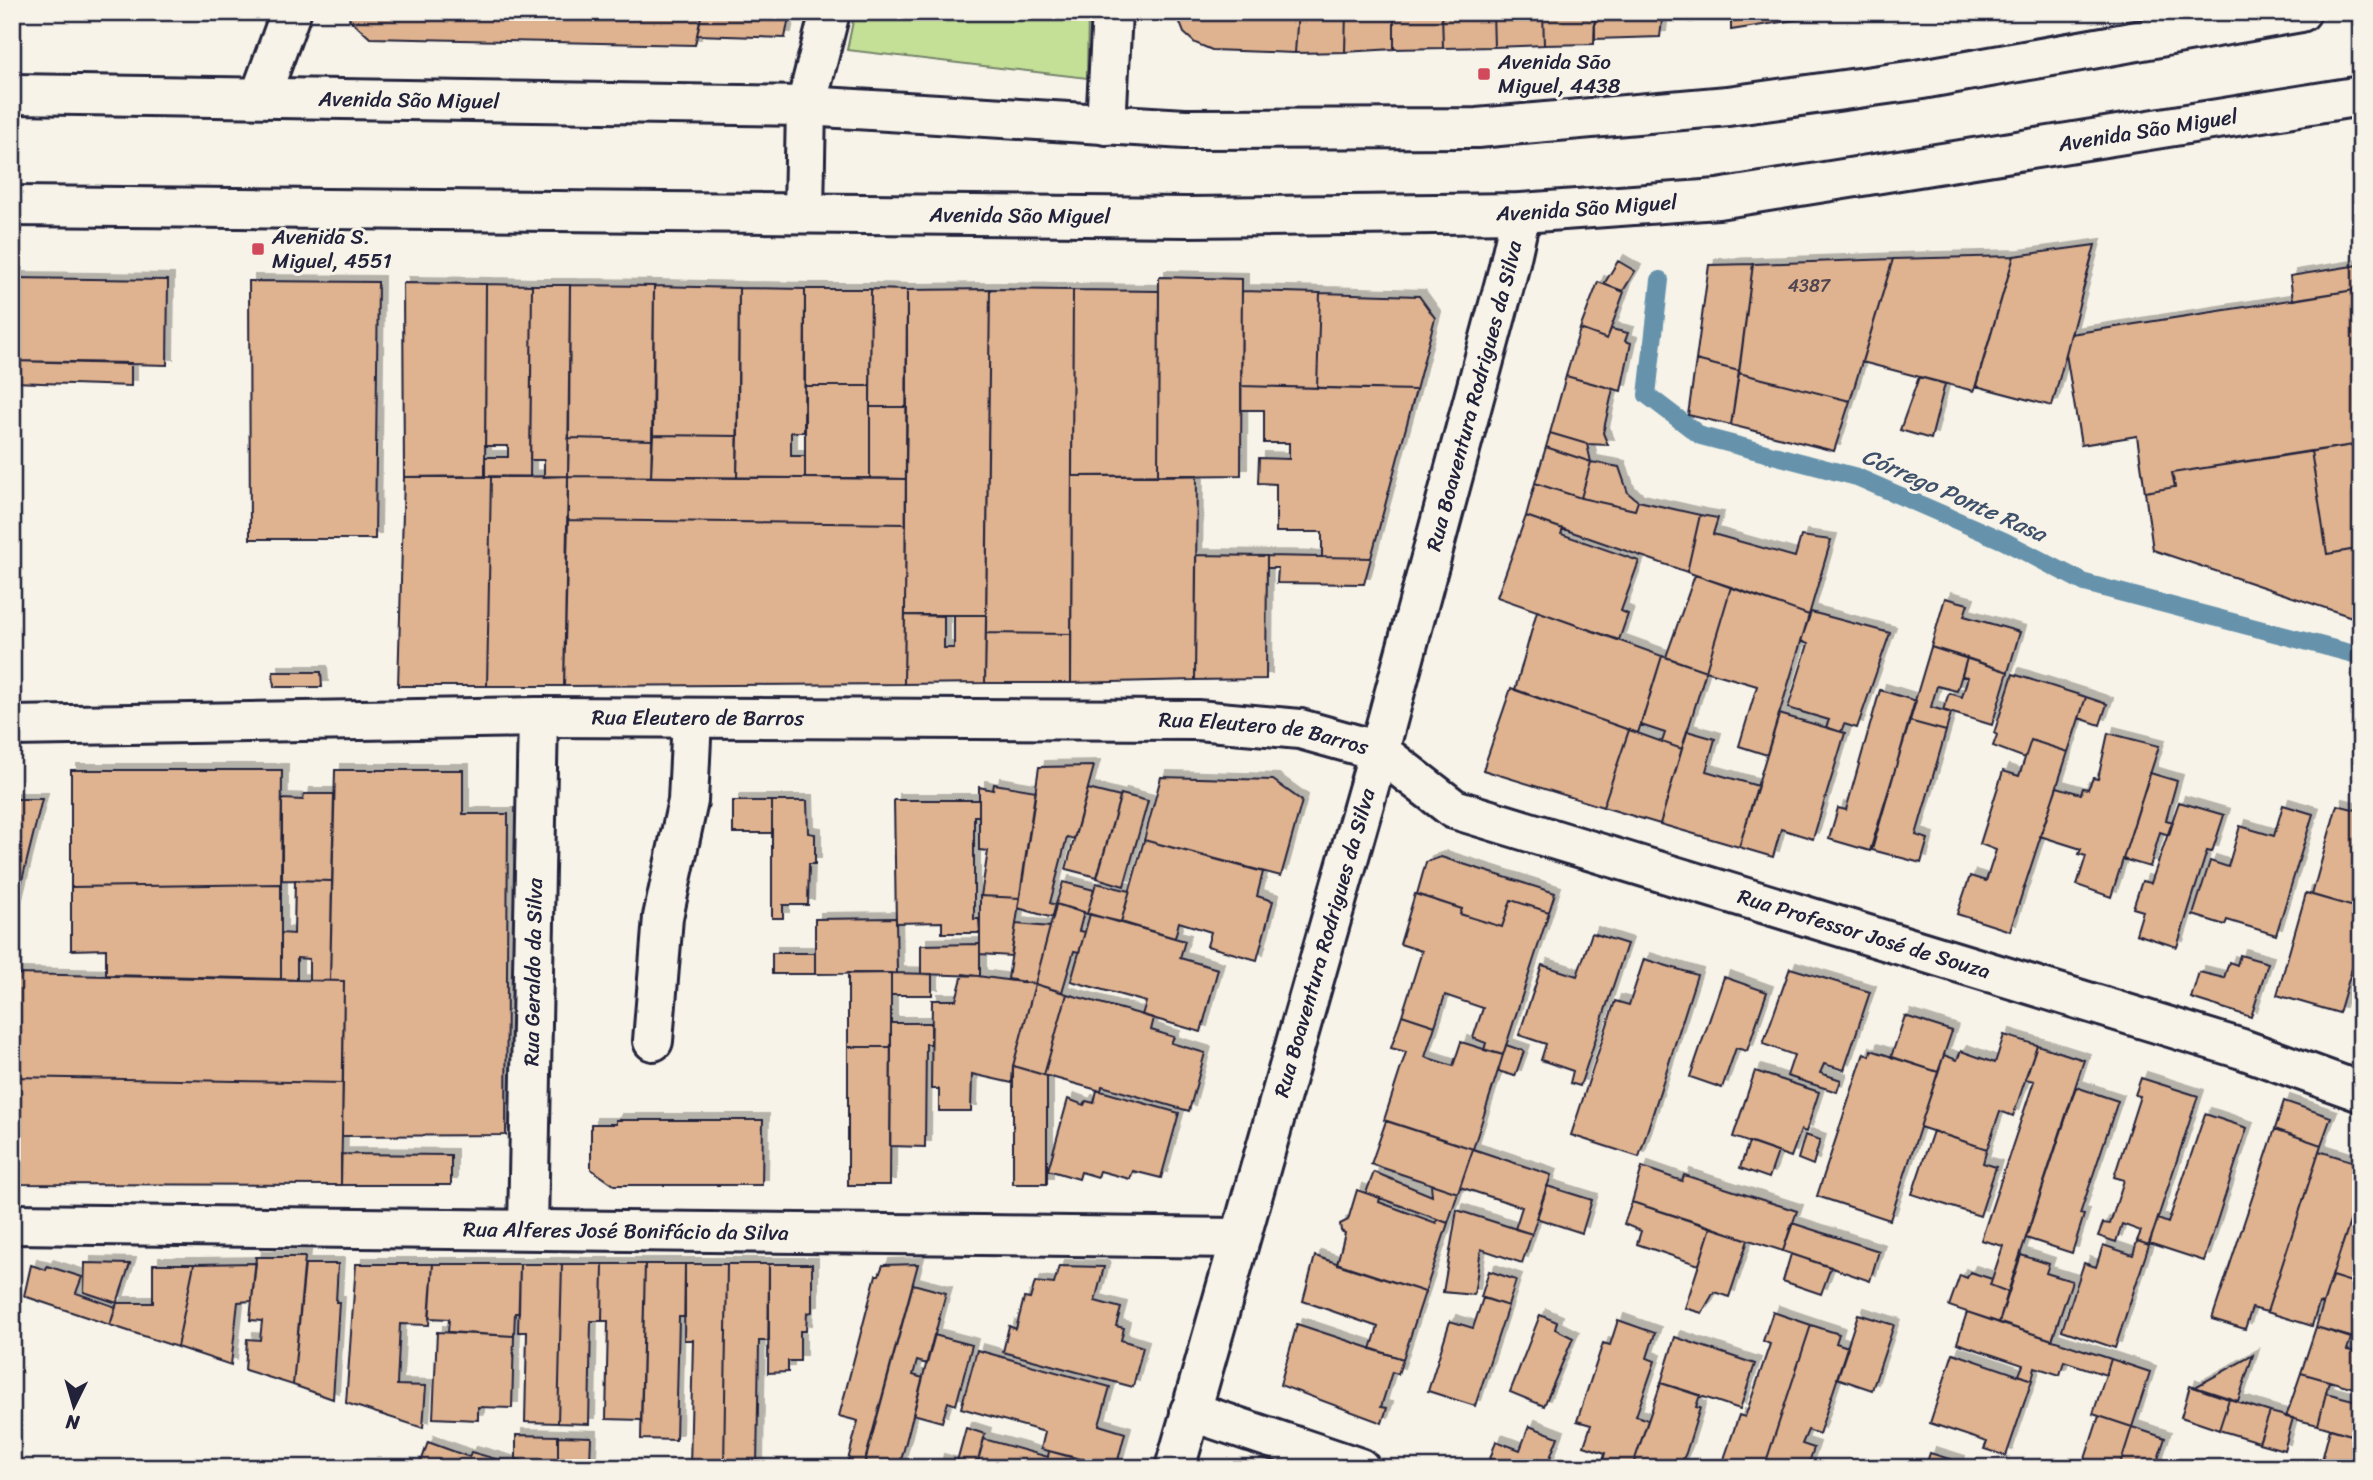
<svg xmlns="http://www.w3.org/2000/svg" width="2373" height="1480" font-family="Sriracha,sans-serif">
<defs>
<filter id="shadow"><feDropShadow dx="6" dy="-6" stdDeviation="0" flood-color="#0004"/></filter>
</defs>
<rect width="100%" height="100%" fill="#f7f3e8"/>
<filter id="ink" filterUnits="userSpaceOnUse"><feTurbulence type="fractalNoise" baseFrequency=".0143" numOctaves="2"/><feDisplacementMap in="SourceGraphic" scale="14" xChannelSelector="R" yChannelSelector="G"/><feConvolveMatrix kernelMatrix="1 2 1 2 8 2 1 2 1" color-interpolation-filters="sRGB"/></filter>
<g filter="url(#ink)">
<path fill="#c4e097" stroke="#738169" stroke-width="2" d="M855,12H1088L1087,78L847,50Z"/>
<g fill="none" stroke-linecap="round" stroke-linejoin="round">
<path stroke="#6692ab" stroke-width="18" d="M1691,12V14
M1660,280L1647,395L1701,436L1857,477L2004,541L2085,583L2361,656"/>
</g>
<path fill="#dfb390" stroke="#22223b" stroke-width="2" filter="url(#shadow)" d="M352,12H702L695,45L370,38L349,19Z
M702,12H790L785,38L697,35Z
M1176,12H1298L1295,53L1212,50L1195,43L1184,33Z
M1298,12H1346L1345,52L1295,53Z
M1346,12H1394V49L1345,52Z
M1394,12H1442L1443,48L1394,49Z
M1442,12H1493L1494,47L1443,48Z
M1493,12H1543L1544,45L1494,47Z
M1543,12H1595L1594,44L1544,45Z
M1595,12H1663L1660,37L1595,39Z
M1731,12H1800L1801,19L1731,30Z
M1800,12H1832V14L1801,19Z
M2095,245L2052,406L1976,386L2014,256Z
M2014,256L1974,391L1862,362L1893,259Z
M1893,259L1850,401L1739,373L1753,264Z
M1618,261L1635,271L1623,291L1604,284Z
M1753,264L1739,371L1696,360L1709,265Z
M2359,265L2361,289L2293,300L2290,276Z
M1159,277L1242,279L1241,475L1158,476Z
M12,278L168,280L167,365L12,361Z
M249,281L378,282L375,539H250Z
M1598,282L1624,292L1607,339L1580,329Z
M403,283L486,284L485,476L404,477Z
M486,284L532,285L530,477L485,476V457H508V446H485Z
M532,285H570L568,476L544,477V460H530Z
M570,285L654,286L652,440L569,438Z
M654,286L739,288L738,436L653,435Z
M739,288L805,289L804,432H791V456H805V478H737Z
M805,289H871L870,386H805Z
M871,289L907,290V407H870Z
M990,289L986,615H905L907,290Z
M990,289L1073,290L1071,634L986,633Z
M2361,289V444L2172,473L2175,487L2145,492L2137,436L2081,445L2066,354L2071,334Z
M1073,290L1159,291L1158,476H1072Z
M1242,291L1320,293L1317,388L1241,386Z
M1320,293L1419,296L1435,318L1416,390L1317,388Z
M1580,329L1607,339L1611,329L1628,333L1625,341L1631,343L1621,391L1566,376Z
M1696,360L1739,371L1731,425L1688,415Z
M12,361L131,363V386L12,382Z
M1739,373L1850,401L1834,451L1731,425Z
M1566,376L1613,389L1603,433L1608,445L1587,444L1550,433Z
M1919,377L1945,384L1931,439L1900,430Z
M805,386H870V478H805Z
M1241,386L1416,390L1371,558L1322,557V532H1276V484L1258,483L1259,458L1289,459V443H1264V410H1241Z
M870,407H907L906,479L870,478Z
M1550,433L1587,444L1591,462L1546,447Z
M653,435L738,436L737,478L651,477Z
M569,438L652,440L651,477L568,476Z
M2361,444V570L2357,549L2327,554L2311,451Z
M1546,447L1591,462L1581,498L1535,483Z
M2311,451L2327,554L2357,549L2361,620L2153,550L2145,492L2175,487L2172,473Z
M1591,462L1619,467L1628,493L1638,501L1635,510L1581,498Z
M1197,475L1195,680L1071,683L1072,476Z
M568,476L906,479V524L568,520Z
M568,476L564,686H487L491,477Z
M404,477H491L487,686H398Z
M1535,483L1581,498L1635,510L1638,501L1700,515L1687,572L1526,516Z
M1700,515L1718,518L1713,534L1795,557L1801,536L1831,540L1809,615L1687,572Z
M1526,516L1563,529L1561,534L1639,561L1621,611L1628,614L1619,640L1497,597Z
M568,520L906,524L904,684L564,686Z
M1196,555L1267,556L1266,679L1195,680Z
M1267,556L1322,557L1371,558L1364,584L1277,583L1278,568H1267Z
M1695,575L1731,587L1706,671L1666,657Z
M1731,587L1809,615L1767,755L1739,746L1757,686L1706,671Z
M1945,598L1968,604L1964,616L2020,632L2008,672L1931,647Z
M1537,611L1662,656L1638,733L1515,690Z
M1811,612L1890,633L1857,728L1844,724L1841,732L1826,727L1829,720L1788,708L1808,644L1801,641Z
M905,615L944,616V648H954V615H986L985,683L904,684Z
M986,633L1071,634V683H985Z
M1931,647L1967,658L1957,691L1937,686L1931,707L1951,713L1946,731L1909,721Z
M1662,656L1706,671L1682,749L1662,742L1665,733L1641,725Z
M1967,658L2008,672L1992,725L1943,710L1949,693L1962,697L1968,677L1962,676Z
M273,672H321L322,687H274Z
M2013,674L2086,697L2068,752L2031,740L2025,758L1993,746L1997,735L1994,733Z
M1511,688L1629,730L1603,807L1483,770Z
M1880,690L1916,701L1870,851L1829,839L1838,808L1846,810Z
M2086,697L2107,704L2100,725L2079,718Z
M1779,714L1845,733L1813,839L1781,829L1773,857L1739,847Z
M1909,721L1946,731L1916,835L1928,839L1921,863L1872,850Z
M1629,730L1682,749L1660,824L1603,807Z
M1687,731L1715,739L1706,771L1758,786L1739,847L1660,824Z
M2108,733L2159,746L2111,897L2077,885L2086,856L2079,854L2081,849L2040,836L2057,787L2081,794L2083,788L2088,789L2093,778L2098,779Z
M2031,740L2068,752L2010,931L1957,914L1970,876L1986,881L1996,850L1980,844L2003,771L2019,776Z
M1094,766L1074,839L1067,837L1050,903L1056,905L1053,918L1018,908L1039,767Z
M71,770H282L281,884L71,887Z
M335,770H463V814H508L506,1135L342,1136L344,981H330Z
M2150,773L2177,781L2166,820L2173,822L2169,835L2160,832L2150,867L2123,859Z
M1161,777L1273,780L1302,801L1281,876L1144,840Z
M994,784L1036,791L1020,898L981,896L988,851L979,850V787L993,790Z
M1088,789L1120,797L1097,877L1066,869Z
M304,794H334L332,881L282,880V799L303,800Z
M1121,794L1148,801L1124,886L1097,878Z
M12,799H42L12,921Z
M894,800H979V816H974V919H979L980,933H942V922L896,923Z
M733,801H772V833H733Z
M772,801H807L808,833L815,834V864H809L808,905H783V918H772Z
M2179,802L2224,815L2212,852L2207,851L2177,947L2136,934L2143,911L2133,908L2142,881L2151,883Z
M2283,805L2313,814L2276,935L2227,920L2225,925L2193,915L2210,861L2228,867L2240,826L2274,836Z
M2337,805L2361,811V909L2312,895Z
M1144,840L1263,872L1257,896L1273,901L1257,960L1207,946L1211,932L1179,922L1175,938L1121,922Z
M1441,857L1555,893L1549,912L1511,900L1502,927L1460,914L1462,909L1417,894L1426,862Z
M295,880L332,881L330,981H309V959L297,958V980L281,979V933L294,934Z
M1063,882L1094,890L1087,914L1056,904Z
M1096,883L1130,891L1121,922L1087,914Z
M281,884V979L106,975V949L71,950V887Z
M2306,893L2361,909V938L2339,1013L2277,995Z
M1415,894L1462,909L1460,914L1502,927L1511,900L1549,912L1503,1055L1484,1050L1486,1043L1473,1038L1483,1008L1445,995L1435,1026L1402,1015L1422,951L1400,944Z
M980,896L1020,898L1011,956L980,954Z
M1056,904L1084,912L1079,931L1085,932L1079,952L1074,951L1062,992L1035,984Z
M1090,914L1185,941L1180,958L1218,969L1201,1032L1142,1015L1146,1002L1071,981Z
M896,918L897,973L815,974V919Z
M1016,924L1050,927L1035,984L1008,979Z
M1592,933L1627,944L1580,1086L1570,1083L1573,1071L1541,1060L1546,1044L1519,1035L1542,965L1577,976Z
M980,944V976L921,974V945Z
M772,953H815V974H772Z
M2240,955L2268,963L2251,1017L2191,998L2199,972L2224,978L2229,962L2237,965Z
M1644,959L1697,975L1639,1157L1571,1135L1615,1001L1629,1005Z
M1790,968L1870,992L1844,1070L1824,1064L1820,1073L1841,1080L1837,1092L1787,1076L1794,1055L1763,1044Z
M848,973H891V1047H848Z
M891,973L932,974V995H891Z
M15,974L344,981L343,1083L12,1077V988Z
M963,974L1035,984L1013,1066L1012,1083L972,1074L971,1111H939V1089H931L932,1000H956Z
M1724,977L1767,992L1747,1051L1736,1048L1722,1088L1690,1077Z
M1035,984L1067,994L1044,1075L1013,1066Z
M1067,994L1154,1018L1151,1030L1174,1037L1171,1043L1205,1053L1189,1111L1102,1086L1101,1091L1044,1075Z
M1402,1015L1435,1026L1425,1057L1453,1066L1461,1042L1503,1055L1473,1149L1384,1120L1406,1052L1391,1048Z
M1905,1016L1952,1031L1938,1072L1891,1057Z
M891,1023H931V1044H926L925,1147L890,1146Z
M2004,1035L2037,1045L2013,1116L2000,1111L1987,1149L1920,1127L1944,1055L1957,1060L1961,1051L1995,1063Z
M1506,1045L1524,1051L1515,1076L1498,1071Z
M2037,1045L2084,1060L2008,1292L1990,1285L2003,1246L1981,1240L2034,1081L2025,1079Z
M848,1047H891L890,1185H848Z
M1871,1050L1938,1072L1890,1220L1817,1196L1864,1053L1870,1056Z
M1013,1066L1047,1076V1184H1013Z
M1755,1071L1819,1092L1806,1132L1801,1130L1791,1157L1733,1137Z
M12,1077L343,1083L341,1185L12,1184Z
M2141,1078L2198,1096L2149,1245L2137,1241L2141,1231L2122,1224L2116,1242L2098,1236L2103,1223L2110,1224L2124,1180L2114,1177L2140,1096L2135,1095Z
M2076,1087L2118,1101L2080,1214L2084,1215L2072,1253L2026,1238Z
M1097,1090L1179,1113L1161,1178L1133,1171L1130,1179L1100,1171L1098,1177L1081,1172L1079,1179L1048,1170L1068,1099L1084,1105L1086,1101L1094,1103Z
M2284,1101L2331,1117L2321,1145L2275,1129Z
M2205,1114L2247,1128L2204,1261L2149,1243L2158,1219L2168,1223Z
M616,1120H763L762,1185H614L591,1169V1124H616Z
M1386,1121L1473,1149L1458,1193L1371,1164Z
M2275,1129L2321,1145L2267,1312L2252,1308L2245,1329L2212,1319Z
M1933,1131L1987,1149L1983,1163L1996,1167L1980,1216L1912,1194Z
M1805,1135L1820,1140L1813,1165L1798,1159Z
M1749,1142L1778,1152L1769,1178L1740,1168Z
M1473,1149L1551,1175L1532,1234L1515,1229L1522,1207L1460,1187Z
M2319,1151L2361,1164V1188L2323,1304L2319,1303L2312,1326L2267,1312Z
M341,1154L451,1155V1185H341Z
M1642,1167L1682,1181L1684,1175L1797,1211L1783,1251L1632,1202Z
M1374,1172L1432,1196L1431,1184L1458,1193L1448,1223L1366,1193Z
M1547,1186L1592,1200L1582,1233L1536,1218Z
M2361,1188V1285L2332,1276Z
M1357,1190L1380,1198L1379,1202L1436,1223L1437,1219L1448,1223L1425,1292L1337,1264L1345,1233L1341,1231L1340,1224L1348,1220Z
M1632,1202L1711,1227L1699,1265L1637,1244L1641,1231L1624,1224Z
M1457,1210L1532,1234L1522,1263L1481,1249L1474,1295L1443,1292Z
M1792,1223L1879,1251L1870,1281L1783,1251Z
M1711,1227L1748,1240L1729,1297L1714,1292L1702,1313L1685,1308Z
M2137,1241L2149,1245L2115,1348L2062,1330L2084,1263L2096,1267L2103,1245L2133,1255Z
M1791,1254L1831,1267L1821,1294L1783,1281Z
M2021,1255L2049,1264L2046,1273L2072,1281L2052,1340L1999,1323Z
M1315,1256L1425,1292L1403,1359L1371,1349L1378,1327L1303,1301Z
M256,1257H305L293,1385L245,1370L247,1339L260,1340L262,1321L250,1320Z
M85,1263L130,1264L117,1303L84,1292Z
M256,1263L252,1301L238,1302L231,1365L177,1347L194,1264Z
M153,1264H194L177,1347L110,1325L117,1303H153Z
M305,1264H338L336,1302H339L333,1399L293,1385Z
M356,1264H433L429,1325L400,1324L397,1385L426,1386L423,1428L346,1403Z
M433,1264H520L519,1313H515L514,1336L448,1332L449,1319L429,1318Z
M520,1264H562L558,1423L525,1422L527,1332H518Z
M562,1264H603L602,1321H591L589,1424L558,1423Z
M603,1264H645L641,1420L606,1419L608,1321H602Z
M645,1264H685V1317H679L676,1440L641,1439Z
M685,1264H727L724,1468H690L693,1340H684Z
M727,1264H769V1341H759L757,1468H724Z
M769,1264H812V1312L807,1313L806,1331H800V1361H788V1372L768,1373Z
M918,1264L863,1468H846L858,1421L839,1416L876,1275H879L883,1265Z
M31,1265L46,1270L47,1266L82,1277L76,1293L116,1307L110,1325L24,1296Z
M1059,1266L1104,1267L1095,1301L1121,1308L1116,1326L1124,1328L1121,1340L1143,1347L1133,1387L1003,1352L1009,1326L1016,1329L1024,1298L1030,1299L1035,1282L1054,1284Z
M1489,1271L1516,1280L1508,1306L1481,1297Z
M1970,1272L1992,1279L1990,1285L2008,1292L1999,1323L1949,1306L1960,1275L1967,1278Z
M2332,1276L2361,1285V1340L2316,1327Z
M913,1284L946,1293L927,1364L917,1361L913,1375L923,1378L899,1468H887L865,1462Z
M1483,1298L1508,1306L1475,1406L1428,1391L1450,1321L1473,1328Z
M1773,1312L1811,1325L1764,1468H1721L1739,1415L1745,1417L1770,1344L1763,1341Z
M1967,1312L2111,1359L2106,1375L2064,1361L2060,1375L2035,1367L2032,1380L2019,1375L2023,1365L1957,1343Z
M1858,1314L1894,1325L1872,1390L1837,1378Z
M1540,1315L1557,1322L1555,1329L1573,1338L1544,1406L1510,1392Z
M1618,1320L1655,1333L1647,1358L1655,1361L1636,1416L1648,1420L1632,1468H1601L1605,1453L1584,1446L1591,1425L1577,1421L1603,1343L1610,1345Z
M1297,1324L1403,1359L1398,1374L1392,1372L1381,1407L1387,1408L1382,1423L1280,1385Z
M1811,1325L1839,1334L1836,1343L1848,1347L1819,1434L1808,1430L1802,1444L1814,1448L1807,1468H1764Z
M2316,1327L2351,1338L2347,1350L2361,1353V1390L2301,1373Z
M437,1332L514,1336L512,1408L478,1407V1420L433,1418Z
M934,1335L972,1345L956,1405L948,1402L942,1422L913,1414Z
M1675,1337L1755,1364L1740,1409L1661,1383Z
M977,1350L1110,1387L1099,1425L1125,1433L1116,1468L1041,1449L1045,1432L961,1408Z
M1953,1353L2032,1380L2006,1456L1984,1449L1987,1442L1930,1423Z
M2253,1355L2238,1401L2195,1387Z
M2111,1359L2150,1372L2132,1427L2093,1414Z
M2301,1373L2329,1381L2318,1425L2286,1417Z
M1661,1383L1700,1395L1696,1407L1700,1408L1686,1453L1679,1468H1632Z
M2190,1386L2229,1399L2219,1430L2181,1417Z
M2326,1393L2361,1402V1438L2318,1425Z
M2229,1399L2270,1412L2259,1442L2219,1430Z
M2270,1412L2293,1418L2284,1450L2259,1443Z
M2099,1416L2132,1427L2119,1468H2082Z
M1529,1426L1558,1437L1546,1468H1516L1490,1459L1496,1441L1520,1450Z
M2132,1427L2165,1438L2155,1468H2119Z
M966,1428L985,1434L976,1468H936L938,1460L956,1465Z
M2330,1429L2361,1438V1468H2320Z
M516,1435L558,1436V1468H543L516,1459Z
M558,1436L591,1437L590,1463L599,1468H558Z
M984,1439L1048,1457L1049,1451L1110,1468H976Z
M428,1442L469,1457L471,1452L528,1468H419Z
M1930,1453L1959,1462L1957,1468H1925Z"/>
<g fill="none" stroke-linecap="round" stroke-linejoin="round">
<g stroke="#22223b" stroke-width="44">
<g id="minor">
<path d="M260,97L291,12"/>
<path d="M1106,125L1112,12"/>
<path d="M804,212L806,106L830,12"/>
<path id="s1" d="M12,726L538,717L1197,720L1300,729L1379,751L1454,809L2242,1049L2361,1092"/>
<path d="M653,1041L663,917L688,801L692,718"/>
<path id="s2" d="M12,1224L1239,1238"/>
<path id="s3" d="M528,1228L538,717"/>
<path d="M1190,1411L1360,1468"/>
<path id="s4" d="M1175,1468L1379,751L1508,271L1521,213"/>
</g>
</g>
<g stroke="#22223b" stroke-width="44">
<g id="major">
<path id="s5" d="M12,94L806,106L1185,129L1477,128L1728,106L1916,80L2301,12"/>
<path id="s6" d="M12,206L1187,217L1521,213L1718,199L2361,96"/>
</g>
</g>
<use href="#minor" stroke="#f7f3e8" stroke-width="38"/>
<use href="#major" stroke="#f7f3e8" stroke-width="38"/>
</g>
</g>
<g fill="#d1495b" stroke="#f7f3e8" stroke-width="2.5">
<rect x="1477" y="67" width="14" height="14" rx="3.5"/>
<rect x="251" y="242" width="14" height="14" rx="3.5"/>
</g>
<g text-anchor="middle" dominant-baseline="central" stroke-width="6" stroke-linejoin="round" paint-order="stroke">
<g font-size="18" fill="#514650">
<text x="1809" y="286">4387</text>
</g>
<g font-size="21" fill="#22223b" stroke="#f7f3e8" text-anchor="start">
<text x="1498" y="62">Avenida São<tspan x="1498" dy="24">Miguel, 4438</tspan></text>
<text x="272" y="237">Avenida S.<tspan x="272" dy="24">Miguel, 4551</tspan></text>
</g>
<g font-size="21" fill="#22223b" stroke="#f7f3e8">
<text stroke="none"><textPath href="#s5" startOffset="397">Avenida São Miguel</textPath></text>
<text stroke="none"><textPath href="#s6" startOffset="2142">Avenida São Miguel</textPath></text>
<text stroke="none"><textPath href="#s6" startOffset="1575">Avenida São Miguel</textPath></text>
<text stroke="none"><textPath href="#s6" startOffset="1008">Avenida São Miguel</textPath></text>
<text stroke="none"><textPath href="#s4" startOffset="1113">Rua Boaventura Rodrigues da Silva</textPath></text>
<text stroke="none"><textPath href="#s1" startOffset="686">Rua Eleutero de Barros</textPath></text>
<text stroke="none"><textPath href="#s1" startOffset="1253">Rua Eleutero de Barros</textPath></text>
<text stroke="none"><textPath href="#s1" startOffset="1894">Rua Professor José de Souza</textPath></text>
<text stroke="none"><textPath href="#s4" startOffset="546">Rua Boaventura Rodrigues da Silva</textPath></text>
<text stroke="none"><textPath href="#s3" startOffset="256">Rua Geraldo da Silva</textPath></text>
<text stroke="none"><textPath href="#s2" startOffset="614">Rua Alferes José Bonifácio da Silva</textPath></text>
</g>
<g font-size="23" font-style="italic" fill="#3e506a" stroke="#f7f3e8">
<text transform="translate(1954 495) rotate(24)">Córrego Ponte Rasa</text>
</g>
</g>
<rect width="2373" height="1480" fill="none" stroke="#f7f3e8" stroke-width="42"/>
<rect x="21" y="21" width="2331" height="1438" fill="none" stroke="#22223b" stroke-width="2.5" filter="url(#ink)"/>
<g transform="translate(74 1406) rotate(185)" stroke="#f7f3e8" stroke-width="5" paint-order="stroke">
<path d="M0-5L12 26L0 18L-12 26Z" fill="#22223b"/>
<text y="-10" font-size="19" font-weight="bold" text-anchor="middle" fill="#22223b">N</text>
</g>
</svg>
